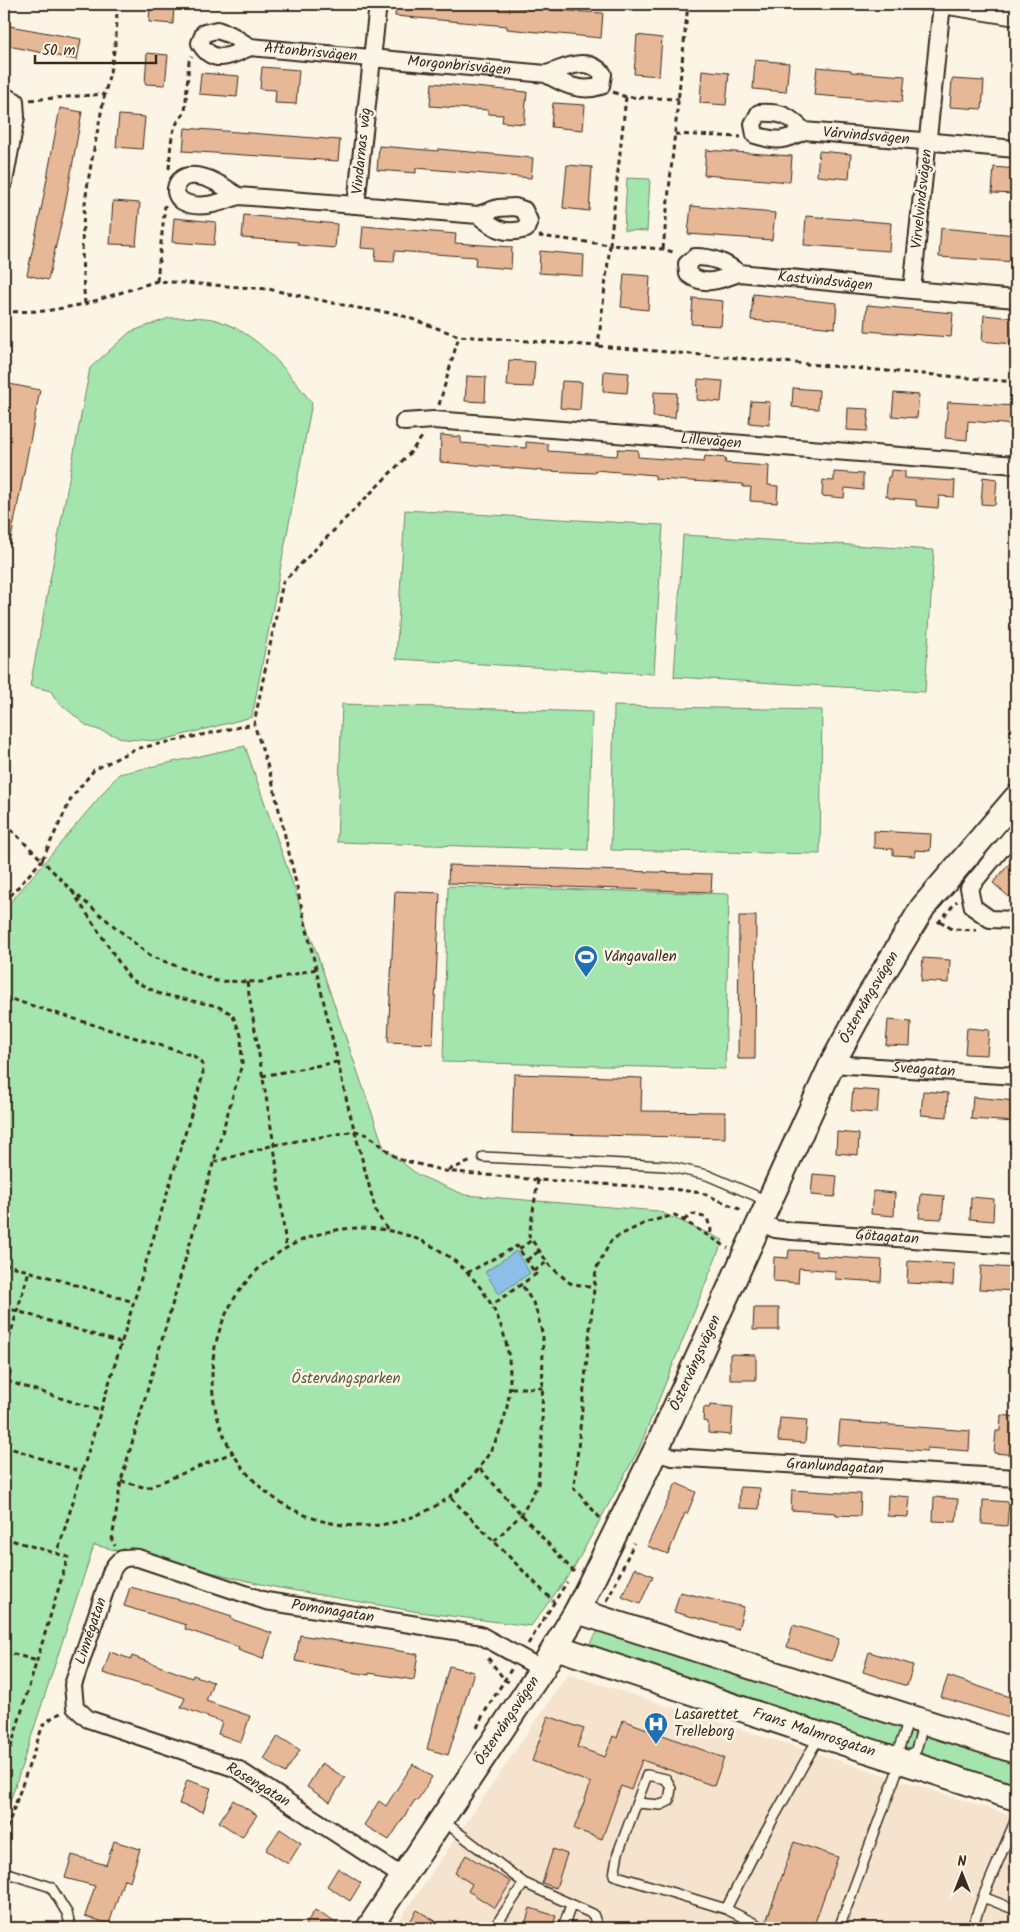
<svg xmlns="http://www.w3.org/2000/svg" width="1020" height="1932" font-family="Kalam,sans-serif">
<rect width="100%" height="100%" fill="#fcf5e5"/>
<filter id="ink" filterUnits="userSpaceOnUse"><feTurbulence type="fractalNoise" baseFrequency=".02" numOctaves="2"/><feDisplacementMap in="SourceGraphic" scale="10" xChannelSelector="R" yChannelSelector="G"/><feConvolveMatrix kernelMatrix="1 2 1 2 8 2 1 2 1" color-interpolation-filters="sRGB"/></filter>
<g filter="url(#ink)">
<path fill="#f5e3ce" d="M568,1674L1016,1817V1928H394Z"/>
<path fill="#a4e5ae" stroke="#708866" d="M627,178L650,179L647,231L624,230Z
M169,318C182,318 204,316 216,320C259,333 285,369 312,403L252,717L159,741L125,739L87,726L56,700L51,691L30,686L90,368L130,332Z
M405,510L663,525L654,674L396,659Z
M683,535L934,550L925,692L674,677Z
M342,704L592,712L588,850L337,842Z
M614,706L822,710L820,854L611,850Z
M245,746L384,1148L418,1175L465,1195L658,1211L723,1240L639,1449L572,1571L531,1626L419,1612L274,1587L94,1545L4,1820V910L119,774Z
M448,886L729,894L725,1069L443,1062Z
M600,1628L1016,1764V1790L588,1646Z"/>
<path fill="#8cbee8" stroke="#6c8397" d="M516,1251L530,1273L499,1294L485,1272Z"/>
<path fill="#e6b897" stroke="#3b2a1e" d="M150,4H174L173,24L149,22Z
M396,4H488V6L603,13L601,38L507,29V26L395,16Z
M4,25L81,39L77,60L4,45Z
M637,35L662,38L659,76L634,74Z
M147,53L168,55L165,85L145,84Z
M755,60L789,63L786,92L753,89Z
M262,67L299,70L296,104L275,103L276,90L260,89Z
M817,67L851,70V72L905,76L902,102L814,95Z
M702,70L729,73L726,105L700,103Z
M201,73L239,76L237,97L199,94Z
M952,79L984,81L982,109L950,107Z
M432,83L527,92L524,124L502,122L503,115L488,114V110L430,106Z
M553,103L585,105L583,130L551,127Z
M60,108L82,112L64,211L48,280L27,275L42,205Z
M119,115L145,117L142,149L116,147Z
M185,128L340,140L338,161L183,151Z
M379,146L438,151V149L533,158L531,178L416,168V173L377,170Z
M706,150L792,156L790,182L704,175Z
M819,151L851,154L849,179L817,176Z
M567,165L592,167L589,211L563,208Z
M994,167L1016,169V194L992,193Z
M113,201L140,203L136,245L110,244Z
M691,206L775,213L772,240L688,234Z
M244,215L337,224L335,248L298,245V242L242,238Z
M806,216L891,223L889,251L804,245Z
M174,218L216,222L214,245L172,242Z
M363,226L456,234L455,243L512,247L511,269L475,266L476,257L395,251L394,262L375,261L376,249L361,248Z
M941,228L1016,235V262L939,257Z
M540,251L584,255L583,276L539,273Z
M624,274L650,276L648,310L621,307Z
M753,294L837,303L835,328L751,320Z
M693,298L723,301L721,326L691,324Z
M867,305L953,313L951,337L865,331Z
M984,315L1014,318L1012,344L982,341Z
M509,360L535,362L533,387L507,386Z
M604,371L629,373L627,393L603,391Z
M467,376L486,377L485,402L465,401Z
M698,379L723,381L721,402L697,400Z
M562,381L582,382L580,410L560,408Z
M4,383L40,390L10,544L4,543Z
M793,388L819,390L818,409L792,407Z
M654,392L677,393L675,418L653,417Z
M894,393L919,395L917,418L892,416Z
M751,401L770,402L769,425L749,423Z
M948,402L1016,406L1015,425L968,421L967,440L945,438Z
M848,408L869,409L867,431L847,430Z
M441,435L461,437V443L526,448V442L548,444V451L617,456L618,449L638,450V457L704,462L705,456L726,458L725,463L769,466L768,485L778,486L777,503L750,501L751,487H743V484L655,479V475L595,470V473L546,471L440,462Z
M891,470L905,471V478L955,481L954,497L939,496L938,508L916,506V500L889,498V497L886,496L888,477H890Z
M834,472L863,474V490L845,488L844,498L822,496L823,480L834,481Z
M983,477L997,479L995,505L981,504Z
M874,831L931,834L930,851L915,850V856L893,855V849L874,848Z
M1016,856V889L1009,897L993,883Z
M449,865L712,874L711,892L448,883Z
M395,891L440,893L433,1044L388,1042Z
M739,916H756L755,1059H738Z
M923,958L950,960L949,983L921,981Z
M888,1020L911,1022L910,1046L886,1045Z
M967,1028L989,1030L987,1055L965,1054Z
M514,1074L642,1078L641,1111L725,1112V1138L512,1133Z
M853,1089L879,1091L877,1113L851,1111Z
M923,1091L948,1093L947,1117L921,1115Z
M973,1097L1016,1101V1122L971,1119Z
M837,1132L859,1134L858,1155L836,1153Z
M813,1174L837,1176L835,1197L811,1195Z
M873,1191L895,1193L894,1216L871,1214Z
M921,1194L944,1196L942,1219L919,1218Z
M971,1197L994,1199L993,1221L970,1219Z
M789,1250L816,1251V1256L882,1260L881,1282L835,1279V1271L799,1268L798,1283L773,1281L774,1257L788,1258Z
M908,1261L954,1264L953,1285L907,1283Z
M981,1266L1016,1268V1291L979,1289Z
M754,1308H779V1330H753Z
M730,1354L756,1355V1380H730Z
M710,1405L733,1407L731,1435L708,1433V1422L703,1421L704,1407L709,1408Z
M1001,1415L1016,1417V1455L994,1453L996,1431H1000Z
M780,1418L807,1420L805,1443L778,1441Z
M840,1421L970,1431L969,1451L927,1448V1451L838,1445Z
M676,1483L696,1492L687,1514L685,1513L668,1554L647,1546Z
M740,1487L760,1488L759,1509L739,1508Z
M792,1490L861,1494L860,1516L836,1515V1513L791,1510Z
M888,1495L910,1497L908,1517L887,1516Z
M934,1497L958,1499L956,1522L933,1521Z
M983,1500L1009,1502L1007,1526L982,1524Z
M635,1568L653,1576L640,1604L622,1597Z
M130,1587L184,1601L232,1616L231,1619L272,1633L263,1659L238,1650L239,1647L185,1629L186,1625L124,1606Z
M680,1592L744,1607L738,1629L674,1612Z
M793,1625L839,1639L832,1661L787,1647Z
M300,1635L418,1654L414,1680L369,1673V1675L345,1671V1670L295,1661Z
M110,1652L131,1659L132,1656L192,1678L193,1675L213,1682L206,1701L250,1716L241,1742L218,1734L222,1722L181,1707L185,1698L146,1684V1686L103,1673Z
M869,1652L913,1665L907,1686L863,1672Z
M449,1666L474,1672L448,1755L427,1749Z
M948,1676L1016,1699V1720L941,1697Z
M548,1716L584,1729L577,1747L605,1757L613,1736L617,1738L623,1720L724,1758L714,1786L642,1760L631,1790L621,1786L602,1839L574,1829L591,1783L532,1761Z
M278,1736L300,1750L285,1773L264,1759Z
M322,1763L345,1778L330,1802L307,1787Z
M413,1764L432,1777L417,1801L415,1800L389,1840L364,1825L379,1801L386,1806Z
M187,1780L211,1788L203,1812L179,1804Z
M233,1800L257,1815L242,1837L219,1822Z
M280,1829L301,1843L288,1864L266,1850Z
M114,1841L140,1849L130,1881L124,1879L109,1924L85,1916L95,1886L65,1878L72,1855L106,1865Z
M794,1842L838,1857L813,1928H783L766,1922Z
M553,1849L567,1854L556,1888L542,1883Z
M466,1855L511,1882L495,1908L468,1891L472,1884L455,1873Z
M338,1868L361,1883L350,1901L327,1886Z
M530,1908L556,1916L552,1928H524Z
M315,1910L344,1928H303Z
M417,1910L447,1928H406Z"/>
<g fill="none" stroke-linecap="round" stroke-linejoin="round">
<g stroke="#3b2a1e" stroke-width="12">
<path id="lane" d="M483,1157L666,1166L707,1175L754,1195L769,1203
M904,1760L916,1750L924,1722
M637,1803L661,1805L669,1801L671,1788L666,1779L647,1775L618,1853L614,1875L726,1909
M442,1820L524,1883
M4,1872L51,1887L67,1913L71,1928
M983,1897L1016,1910
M494,1928L524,1883L593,1914L598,1928
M563,1928L571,1905
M764,1928L726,1909L759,1844L820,1735
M839,1928L901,1761L899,1748L910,1717
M972,1928L983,1897L1016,1819"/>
</g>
<g stroke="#3b2a1e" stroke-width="20">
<g id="street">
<path d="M378,4L356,205L478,215L498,208L515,207L524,210L529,221L526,229C504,235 495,229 478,215"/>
<path d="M936,4L1016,17"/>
<path d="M942,4L912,290L1016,299"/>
<path id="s1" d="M250,47C231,56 213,66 200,43L204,33L217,30L231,35L250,47L546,74C564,84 580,93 601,86L603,74C587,55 566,68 546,74"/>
<path d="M4,96L15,101L16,117L4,182"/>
<path id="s2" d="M804,131C788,115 782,112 759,113L753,124L755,135C777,142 785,141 804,131L1016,149"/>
<path d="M238,196C222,202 199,211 182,201C171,193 176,178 189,176C206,174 225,187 238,196L356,205"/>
<path id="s3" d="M739,273C720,280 704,287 688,274L687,264L695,257C713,257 725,262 739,273L912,290"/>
<path id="s4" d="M404,422L434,420L1016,465"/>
<path d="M1016,831L969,888L973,907L990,919L1016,920"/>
<path id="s5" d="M832,1064L1016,1076"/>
<path id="s6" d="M760,1222L775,1229L792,1231L1016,1246"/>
<path id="s7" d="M655,1452L672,1457L1016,1478"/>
<path id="s8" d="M403,1877L237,1769L88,1719L75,1707L73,1685L112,1570C118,1559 125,1556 138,1558L266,1601L480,1635L542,1669"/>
</g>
</g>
<g stroke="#3b2a1e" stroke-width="28">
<g id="secondary">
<path d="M577,1611L1016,1751"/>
<path id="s9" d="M556,1647L820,1735L1016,1798"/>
<path id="s10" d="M369,1928L542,1669L577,1611L655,1452L832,1064L868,998L923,907L1016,798"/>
</g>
</g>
<path stroke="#3b2a1e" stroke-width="3" stroke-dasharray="5 4" stroke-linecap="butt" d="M613,92L626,97L679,99
M626,97L610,245L663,249L676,253
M30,100L104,94
M675,134L741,137
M169,169C171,148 169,127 185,113L189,61L192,56
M663,249L688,4
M157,281L165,205
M85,304C83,278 81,252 83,227C85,189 94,150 101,113C108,76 120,42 116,4
M4,312L46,311L85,304L157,281L268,289L357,308L398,314L459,336L598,346L610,245L539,236
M598,346L1016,382
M439,405L459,336
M4,823L42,860L72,797L94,770L135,749L254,724
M72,891L130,979L160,994L217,1006L232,1014L241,1035L242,1064L121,1481L112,1540L115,1546
M4,903L42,860L72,891L150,956L216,981L262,982L316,969
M940,921L952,929L976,930
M938,923L957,901
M247,982L274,1145L286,1247
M4,997L194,1056L202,1064L203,1075L57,1554
M262,1076L337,1062
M214,1162L274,1145L355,1131L368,1135L398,1159L445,1171L538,1180L665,1188L702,1193L744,1211
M448,1170L472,1161
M538,1180L529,1236L550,1266L570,1283L594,1288
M684,1220L693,1214L707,1218L711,1230L710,1236
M212 1377a149 149 0 1 1 298 0a149 149 0 1 1-298 0Z
M387,1229L376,1212L348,1106L272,780L254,724L283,582L410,453L422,437
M519,1249L532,1240
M527,1260L539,1251
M4,1264L134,1302
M534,1271L547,1262
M467,1273L517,1246L536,1274L492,1305
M4,1307L121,1343
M4,1356L29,1271
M4,1367L11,1370L4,1391
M7,1381L101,1411
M511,1388H543
M4,1446L82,1472
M480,1469L574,1572
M121,1481L147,1488L232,1453
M451,1498L554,1602
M600,1518L574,1488L596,1269L612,1239L647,1222L675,1215L728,1248
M4,1538L68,1557L4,1770
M494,1541L522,1514L538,1484L542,1437L543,1336L535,1306L522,1285
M607,1601L634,1543
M528,1644L567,1582
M4,1651L37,1661
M488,1658L504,1679L510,1683
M477,1728L483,1715L512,1668
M4,1837L43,1725L53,1717L63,1712"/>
<use href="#lane" stroke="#fcf5e5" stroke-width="9"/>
<use href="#street" stroke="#fcf5e5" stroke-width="16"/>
<use href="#secondary" stroke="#fcf5e5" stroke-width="24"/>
</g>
</g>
<defs>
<g id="stadium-pin" transform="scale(1.25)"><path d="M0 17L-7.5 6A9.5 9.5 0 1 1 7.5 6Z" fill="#1f6fb2" stroke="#fcf5e5"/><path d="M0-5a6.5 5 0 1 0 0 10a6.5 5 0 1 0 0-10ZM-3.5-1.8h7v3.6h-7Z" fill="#fff"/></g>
<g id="hospital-pin" transform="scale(1.25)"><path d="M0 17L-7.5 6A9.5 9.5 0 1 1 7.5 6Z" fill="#1f6fb2" stroke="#fcf5e5"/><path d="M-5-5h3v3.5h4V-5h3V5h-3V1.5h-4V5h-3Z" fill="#fff"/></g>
</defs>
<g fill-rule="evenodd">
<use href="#stadium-pin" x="586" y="957"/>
<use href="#hospital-pin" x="656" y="1724"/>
</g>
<g text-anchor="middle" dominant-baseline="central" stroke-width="5" stroke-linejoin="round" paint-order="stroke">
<g font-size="15" fill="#3b2a1e" stroke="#fcf5e5">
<text stroke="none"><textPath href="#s1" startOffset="180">Aftonbrisvägen</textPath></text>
<text stroke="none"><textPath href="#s1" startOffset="329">Morgonbrisvägen</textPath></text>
<text stroke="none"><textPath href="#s2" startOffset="188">Vårvindsvägen</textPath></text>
<text transform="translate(362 151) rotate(-84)">Vindarnas väg</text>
<text transform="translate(922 199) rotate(-84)">Virvelvindsvägen</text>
<text stroke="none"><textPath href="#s3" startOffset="209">Kastvindsvägen</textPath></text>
<text stroke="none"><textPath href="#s4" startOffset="308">Lillevägen</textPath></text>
<text stroke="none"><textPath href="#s10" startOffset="1059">Östervångsvägen</textPath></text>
<text stroke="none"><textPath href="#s5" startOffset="92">Sveagatan</textPath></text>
<text stroke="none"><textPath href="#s6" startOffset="129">Götagatan</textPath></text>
<text stroke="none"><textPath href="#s10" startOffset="654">Östervångsvägen</textPath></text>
<text stroke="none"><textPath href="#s7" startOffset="181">Granlundagatan</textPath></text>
<text stroke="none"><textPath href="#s8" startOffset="750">Pomonagatan</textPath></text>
<text stroke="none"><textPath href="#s8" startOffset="452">Linnégatan</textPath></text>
<text stroke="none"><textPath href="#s10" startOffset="249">Östervångsvägen</textPath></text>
<text stroke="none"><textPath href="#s9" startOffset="272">Frans Malmrosgatan</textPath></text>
<text transform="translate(258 1785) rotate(31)">Rosengatan</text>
</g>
<g font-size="15" fill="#3b2a1e" stroke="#fcf5e5" text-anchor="start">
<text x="604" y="957">Vångavallen</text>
<text x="674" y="1715">Lasarettet<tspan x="674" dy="17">Trelleborg</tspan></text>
</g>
<g font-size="15" fill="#555942" stroke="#fcf5e5">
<text x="346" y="1379">Östervångsparken</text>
</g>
</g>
<rect width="1020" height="1932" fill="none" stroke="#fcf5e5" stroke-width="20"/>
<rect x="10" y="10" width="1000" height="1912" fill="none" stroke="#3b2a1e" stroke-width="2" filter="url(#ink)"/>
<g transform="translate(962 1874)" stroke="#fcf5e5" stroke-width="4" paint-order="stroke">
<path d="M0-4L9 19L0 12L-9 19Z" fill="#3b2a1e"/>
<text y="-8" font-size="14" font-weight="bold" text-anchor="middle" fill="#3b2a1e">N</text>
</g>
<path d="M35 55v8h121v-8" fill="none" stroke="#3b2a1e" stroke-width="2.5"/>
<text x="42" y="55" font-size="15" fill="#3b2a1e" stroke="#fcf5e5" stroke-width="4" paint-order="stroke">50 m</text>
</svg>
